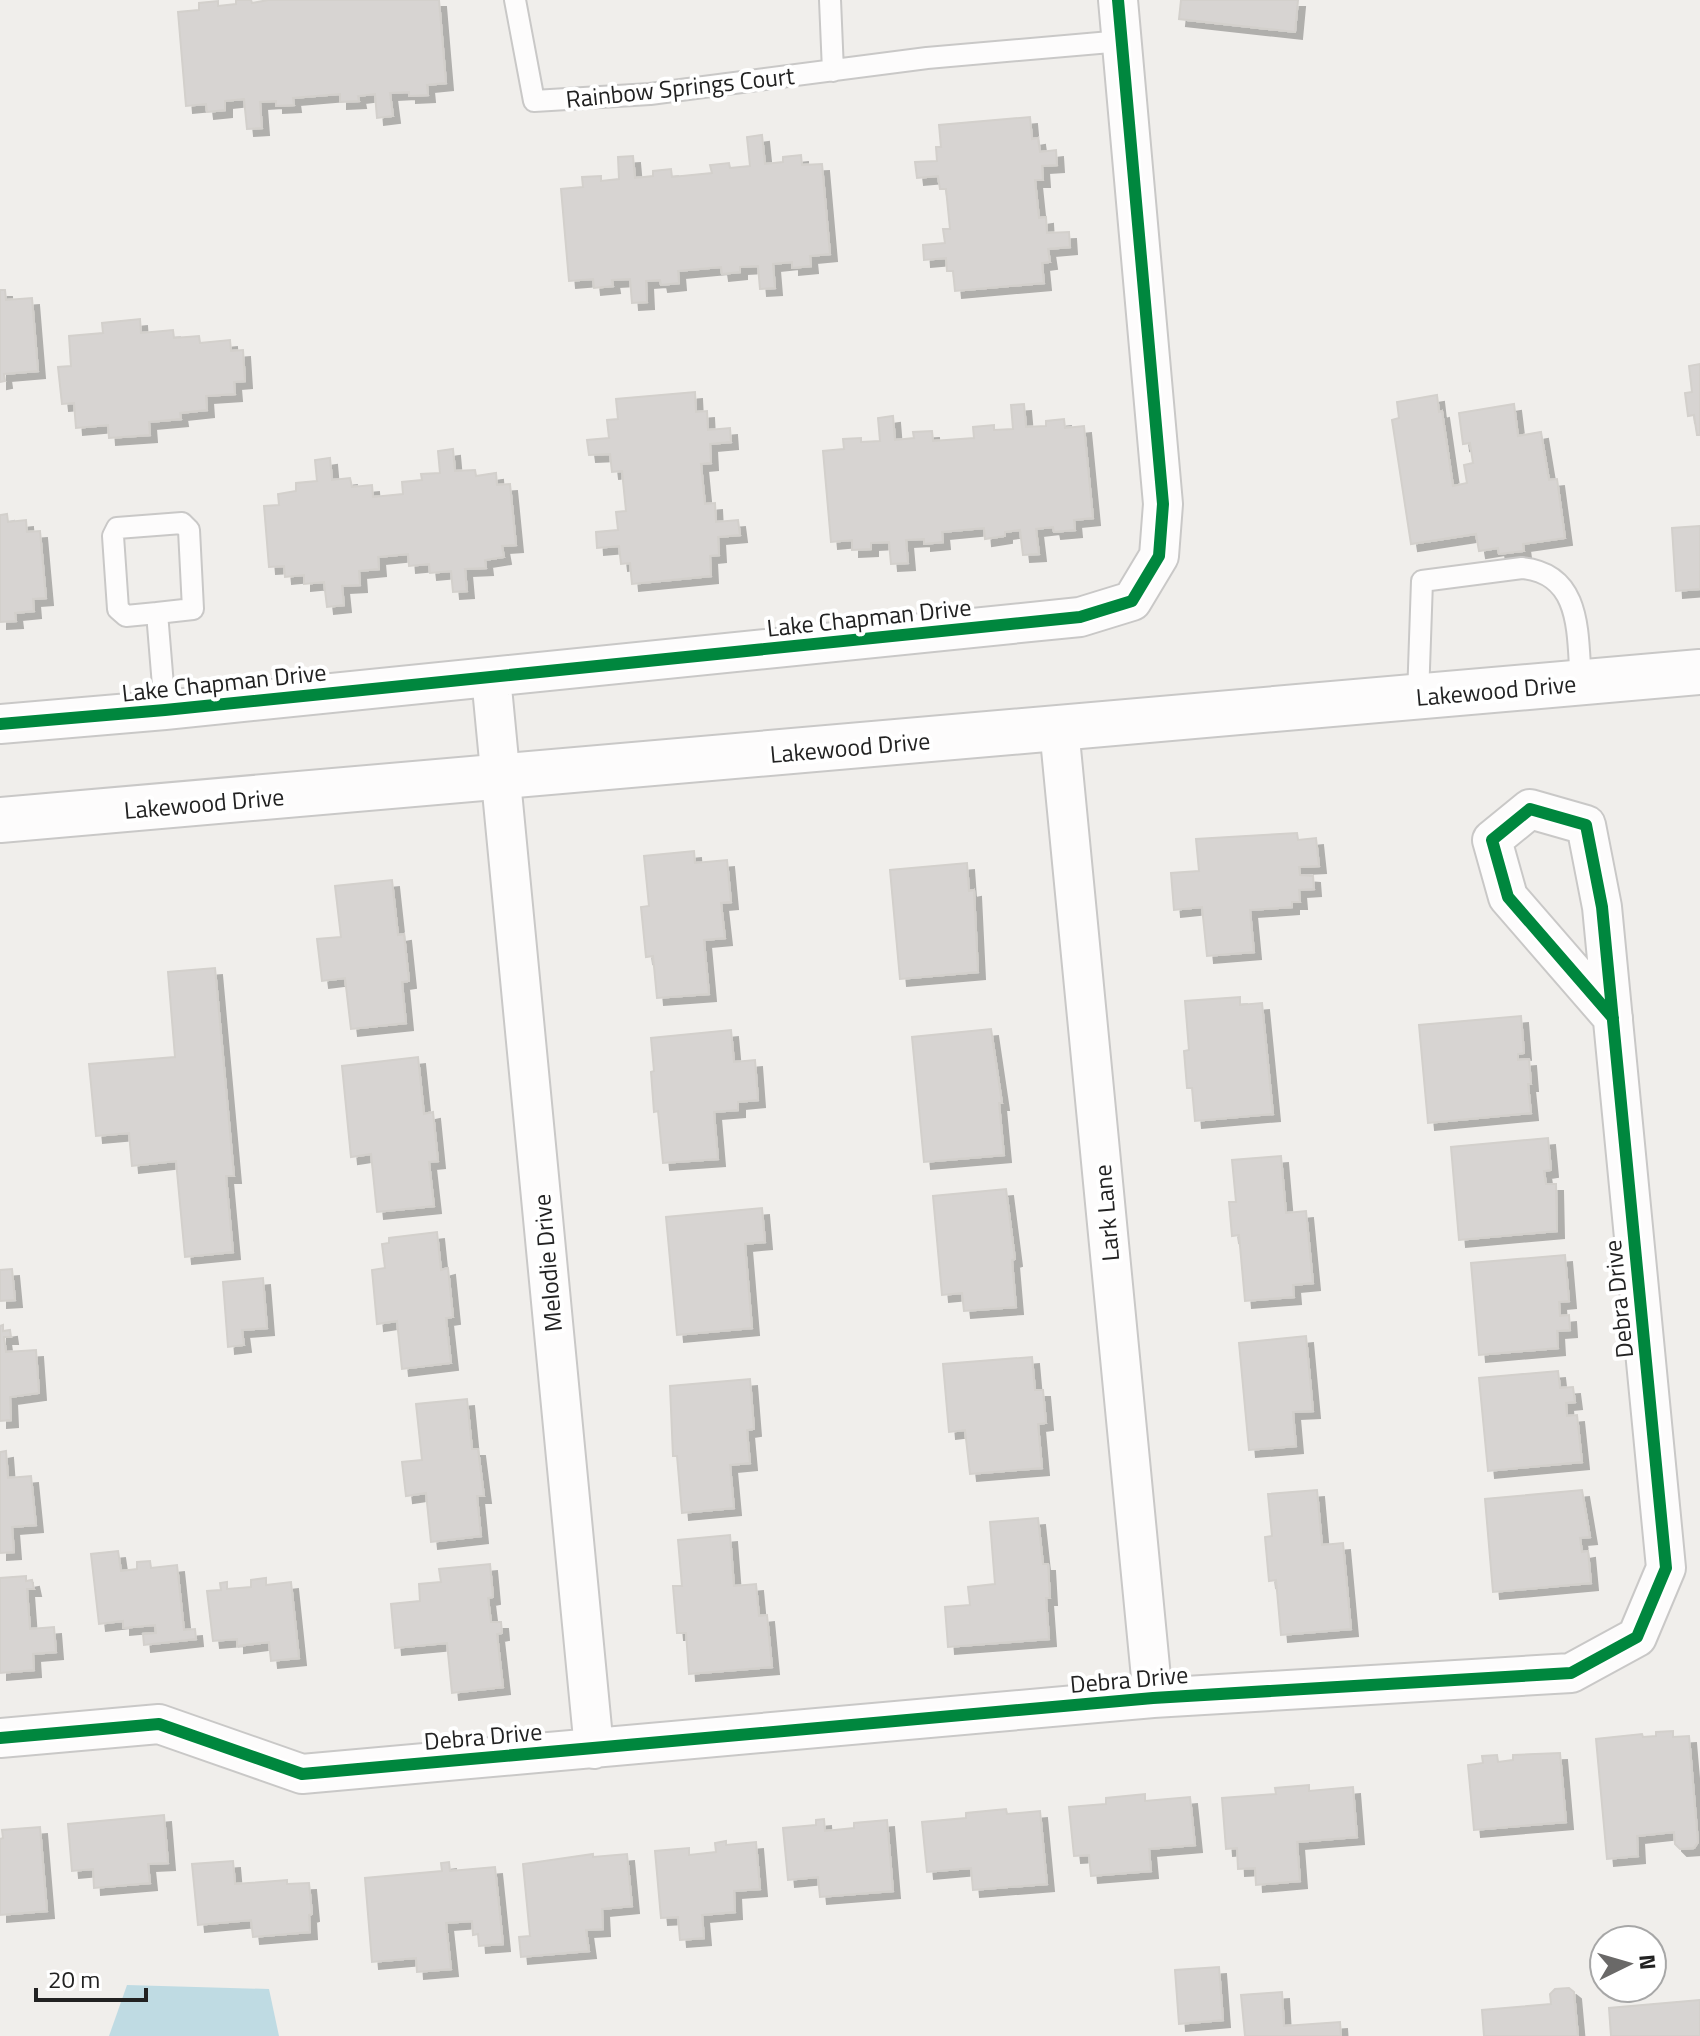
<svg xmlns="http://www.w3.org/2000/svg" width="1700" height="2036" font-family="'Titillium Web',sans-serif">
<defs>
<filter id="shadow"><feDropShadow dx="7" dy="7" stdDeviation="0" flood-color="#0004"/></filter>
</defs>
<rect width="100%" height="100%" fill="#f0eeeb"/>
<path fill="#bfdbe3" d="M127,1985L269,1989L279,2036H109Z"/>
<path fill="#d7d4d2" stroke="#d3d0cc" stroke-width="2" filter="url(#shadow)" d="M236,0H251L252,3L268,0H439L446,83L427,85L428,95L409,96V92L390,93L393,116L377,118L375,94L358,96L359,101L340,102V94L293,98L294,105L276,106V101L260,102L262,128L247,129L244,99L225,101V110L207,112L206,104L186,106L178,12L199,10V3L218,1V6L236,4Z
M1181,0H1298L1295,32L1179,19Z
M1030,117L1032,139L1038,138L1040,152L1056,150L1057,165L1042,166L1043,180H1035L1039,218L1046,217L1047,233L1069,232L1070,247L1048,249L1050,262L1042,263L1044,283L955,291L953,271H947L946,258L924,260L923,245L945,243L943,229H950L946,189H940L938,176L917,178L915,162L937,161L936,147H941L939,125Z
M762,135L765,164L783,162V157L801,155L802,165L822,164L830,254L810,256L811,266L792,268V262L773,264L775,288L760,289L758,266L740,267V272L722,274L721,267L678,271L679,283L661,285L660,280L646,281L647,302L632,303L630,279L612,280L613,286L594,288L593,279L569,281L561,189L583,187L582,177L601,176V181L619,179L618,157L633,156L635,178L653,176V171L671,169L672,177L712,173L710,165L729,163L730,168L750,166L747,137Z
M0,290H5L6,300L32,298L38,371L4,374L5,381L0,382Z
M140,319L141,333L173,330L174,338L199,336L200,343L230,340L231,351L243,350L245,381L234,382L235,394L206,396L207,410L180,413L181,419L149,422L150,435L109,438L108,425L76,428L74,403L62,404L58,367L71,366L69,336L103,333L102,323Z
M1700,364V435H1697L1694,415L1688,416L1685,393L1692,392L1689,366Z
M695,392L696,412L707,411L708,430L730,428L731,442L710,444L711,463L701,464L705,504L715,503L716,522L738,520L740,535L718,537L719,555L710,556L711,576L632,584L630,563L621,564L619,546L597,548L596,532L618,530L616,512L626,511L622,471L612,472L610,454L589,455L587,440L609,438L607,420L618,419L616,399Z
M1437,395L1439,412L1442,411L1453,486L1467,483L1464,465L1473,463L1470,443L1463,444L1459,413L1514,404L1518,436L1541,432L1549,480L1557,479L1565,538L1523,544L1524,551L1499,554L1498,548L1479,551L1476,534L1411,544L1392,420L1399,418L1397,402Z
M1024,404L1026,427L1046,426V421L1064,419L1065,428L1084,426L1093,518L1074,520L1075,530L1054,532L1053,527L1036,529L1039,554L1023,555L1020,530L1005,532V536L985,539L984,528L942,532L943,542L924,544V539L906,540L908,563L891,564L889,542L871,543V549L852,550V540L831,542L823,451L844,449L843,439L861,438V442L880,441L878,418L893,416L895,440L914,438L913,432L932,431L933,441L974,438L973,427L994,425V430L1013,429L1011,405Z
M453,449L455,471L475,470L476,476L496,473L497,485L510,484L516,545L502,546L504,557L485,560L486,568L465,569L467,591L453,592L451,571L430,573L429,564L409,566L408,554L378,557L379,569L359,571L360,585L342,586L344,605L327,607L324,582L304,584V575L285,577L284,566L269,567L264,506L279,505L278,494L296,491V483L317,481L315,460L330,458L332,480L350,478L352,487L372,485L373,497L403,494L402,482L422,480L421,474L440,473L438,451Z
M7,514L8,522L26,520L27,532L40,531L46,598L33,599L34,611L15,613L16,621L0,622V515Z
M1700,526V589L1676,591L1672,528Z
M1297,833L1298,840L1316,838L1319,866L1299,867L1300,875L1313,876L1314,889L1299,890L1300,902H1292V907L1250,910L1254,952L1207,956L1202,907L1174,910L1171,873L1199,871L1196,839Z
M694,851L695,863L727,860L731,902L721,903L725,938L704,940L709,994L657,998L653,956L646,957L641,907L649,906L644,856Z
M967,863L969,891L974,890L978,972L900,979L890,870Z
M392,880L398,935L404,934L409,981L402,982L406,1023L351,1029L345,978L322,981L317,939L341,937L335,886Z
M215,968L234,1176H226L233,1252L185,1257L176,1161L132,1166L129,1133L96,1136L89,1064L175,1057L168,972Z
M1240,997V1005L1262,1003L1273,1114L1195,1121L1192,1088H1187L1184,1051L1189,1050L1185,1001Z
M1521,1016L1524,1053L1518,1054V1060L1529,1059L1531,1084H1528L1531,1113L1428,1123L1419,1025Z
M991,1029L1002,1103H999L1004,1155L924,1162L912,1037Z
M731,1030L734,1062L755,1060L758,1100L738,1102V1110L714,1112L718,1159L663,1163L658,1111L654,1112L651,1072L654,1071L651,1038Z
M418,1057L424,1114L433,1112L438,1161L429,1162L434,1206L377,1212L371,1154L351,1157L342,1066Z
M1548,1138L1551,1170L1544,1171L1546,1184H1556L1557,1231L1459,1240L1451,1147Z
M1281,1156L1286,1213L1306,1211L1313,1283L1293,1285L1294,1297L1245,1301L1239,1235L1232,1236L1229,1202H1236L1232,1160Z
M1006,1189L1015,1259L1012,1260L1016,1307L964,1311L962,1293L942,1295L933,1196Z
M762,1208L765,1242L745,1244L752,1328L677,1335L666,1217Z
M437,1232L441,1270L448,1268L453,1317L446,1318L451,1363L402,1369L397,1321L377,1324L372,1270L385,1268L382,1244L389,1243V1238Z
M1565,1255L1569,1301L1559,1302L1560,1316L1569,1315L1570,1330L1557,1331L1558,1348L1479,1355L1471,1263Z
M12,1269L15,1300L0,1301V1270Z
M263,1278L267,1328L242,1330L244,1345L228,1347L223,1282Z
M3,1325V1331L10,1330L11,1337H4L6,1352L36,1350L39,1393L10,1397L11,1420L0,1421V1326Z
M1306,1336L1313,1411L1293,1412L1296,1446L1249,1450L1239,1343Z
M1032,1357L1035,1390H1043L1046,1423L1038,1424L1042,1468L970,1474L965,1430L949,1432L943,1364Z
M1558,1371L1560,1388L1573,1387L1575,1402L1566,1403L1567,1416L1577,1415L1582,1462L1488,1471L1479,1378Z
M750,1379L754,1429L747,1430L750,1463L730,1465L734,1508L682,1513L677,1456H673L670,1386Z
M467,1399L472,1449H478L484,1496H477L481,1536L431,1542L426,1493L406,1496L402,1462L422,1460L416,1404Z
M6,1451L8,1478L31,1476L36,1525L12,1527L14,1552L0,1553V1452Z
M1317,1490L1322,1545L1343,1543L1351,1629L1281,1635L1276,1580L1269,1581L1265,1537L1272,1536L1268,1494Z
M1582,1490L1590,1537L1580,1538L1582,1552L1588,1551L1591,1583L1493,1592L1485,1499Z
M1038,1518L1043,1564H1048L1050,1598H1046L1049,1639L948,1647L945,1607L970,1605L968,1587L995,1584L990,1522Z
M730,1535L734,1586L756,1584L759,1616L767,1615L772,1667L689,1674L686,1633H677L673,1586H682L678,1540Z
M118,1551L121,1571L137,1569V1562L150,1561L151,1568L177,1565L184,1630L195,1629L196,1639L144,1645L143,1634L156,1633L155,1625L123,1628V1621L99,1624L91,1554Z
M490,1564L493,1597L488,1598L491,1622H501L502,1633L497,1634L503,1687L452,1693L447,1643L395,1648L391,1604L420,1601L419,1584L441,1582L439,1569Z
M26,1576V1581L32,1580L34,1589H27L30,1629L54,1627L56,1652L33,1654L34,1670L0,1673V1578Z
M266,1578V1585L291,1582L299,1658L271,1661L269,1642L237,1646V1639L213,1641L207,1591L221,1590L220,1583L227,1582V1589L251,1587V1580Z
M1673,1731V1737L1689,1736L1698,1842L1694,1848L1680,1849L1675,1844L1674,1832L1637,1836L1638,1856L1607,1859L1596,1739L1642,1734L1643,1737L1656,1736V1732Z
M1560,1753L1566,1822L1474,1830L1468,1765L1483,1763L1482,1756L1497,1755L1498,1762L1513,1760V1755Z
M1309,1785V1791L1353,1787L1357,1837L1297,1842L1300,1881L1256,1885L1255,1868L1238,1869L1237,1848L1226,1849L1222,1798L1276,1794L1275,1788Z
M1145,1794V1801L1190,1797L1195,1845L1149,1849L1151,1871L1091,1876L1089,1855L1074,1856L1069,1807L1106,1804V1798Z
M1006,1809L1007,1814L1040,1811L1047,1884L973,1890L971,1868L927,1872L922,1822L966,1818V1813Z
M164,1815L168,1863L148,1864L150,1883L94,1888L93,1869L72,1871L68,1824Z
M824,1819L825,1831L854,1828V1823L887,1820L893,1891L820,1897L818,1877L788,1880L783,1828L816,1825V1820Z
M40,1827L47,1911L0,1915V1839L3,1838L2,1830Z
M726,1841V1845L756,1842L760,1889L734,1891L735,1912L702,1915L704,1938L680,1940L678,1917L661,1918L655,1851L689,1848V1855L716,1852L715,1843Z
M593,1854V1857L627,1854L632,1906L602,1909L603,1929L586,1930L589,1951L521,1957L519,1937L530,1936L523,1864Z
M233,1861L235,1884L287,1880V1884L309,1883L312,1914L309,1915L310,1932L253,1937L251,1920L198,1925L192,1864Z
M449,1862L450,1871L495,1867L503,1944L479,1946L478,1934L473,1935L472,1921L446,1923L451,1969L417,1972L416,1958L372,1962L365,1878L442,1871L441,1863Z
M1219,1967L1223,2020L1179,2024L1175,1970Z
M1569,1988L1574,1992L1578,2036H1484L1482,2010L1551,2004L1550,1994L1555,1989Z
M1282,1992L1284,2026L1340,2022L1341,2036H1245L1241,1995Z
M1700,2000V2036H1611L1609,2008Z"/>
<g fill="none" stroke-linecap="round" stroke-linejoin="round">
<g stroke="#c9c8c7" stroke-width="24">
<path id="service" d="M515,0L534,101L650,94L927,58L1122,41
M830,0L833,71
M157,613L126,616L118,609L113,536L117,528L182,523L189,530L193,609L157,613L165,710
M1418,697L1422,581L1522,568C1583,574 1577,635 1581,682"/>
</g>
<g stroke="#c9c8c7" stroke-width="42">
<path id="minor" d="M491,677L594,1749
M0,724L165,710L1080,617L1132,601L1159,556L1163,504L1118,0
M1059,728L1153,1698
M0,1738L159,1724L302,1774L1153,1698L1571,1673L1637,1637L1666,1568L1602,907L1586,825L1530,809L1492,840L1508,897L1613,1018"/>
</g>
<g stroke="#c9c8c7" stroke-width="48">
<path id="tertiary" d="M0,820L1700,672"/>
</g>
<use href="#service" stroke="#fdfcfc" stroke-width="20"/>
<use href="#minor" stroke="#fdfcfc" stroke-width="38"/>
<use href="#tertiary" stroke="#fdfcfc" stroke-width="44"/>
<g stroke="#fff" stroke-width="17">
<path id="cycleway" d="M0,724L165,710L1080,617L1132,601L1159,556L1163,504L1118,0
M0,1738L159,1724L302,1774L1153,1698L1571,1673L1637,1637L1666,1568L1602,907L1586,825L1530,809L1492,840L1508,897L1613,1018"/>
</g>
<use href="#cycleway" stroke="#00873e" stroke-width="12"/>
</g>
<g text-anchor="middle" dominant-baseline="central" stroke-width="8" stroke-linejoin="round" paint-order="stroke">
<g font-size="24" fill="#222" stroke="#fff">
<text transform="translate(680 87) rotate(-6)">Rainbow Springs Court</text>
<text transform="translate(869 617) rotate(-6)">Lake Chapman Drive</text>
<text transform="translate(224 682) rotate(-6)">Lake Chapman Drive</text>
<text transform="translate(1496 690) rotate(-5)">Lakewood Drive</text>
<text transform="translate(850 747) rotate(-5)">Lakewood Drive</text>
<text transform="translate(204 803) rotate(-5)">Lakewood Drive</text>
<text transform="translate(1106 1213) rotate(-95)">Lark Lane</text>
<text transform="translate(547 1263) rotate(-95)">Melodie Drive</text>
<text transform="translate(1618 1299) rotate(-96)">Debra Drive</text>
<text transform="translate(1129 1679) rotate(-5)">Debra Drive</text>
<text transform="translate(483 1736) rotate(-5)">Debra Drive</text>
</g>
</g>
<g transform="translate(1628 1964) rotate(85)"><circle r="38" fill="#ffffff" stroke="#a7a7a7" stroke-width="2"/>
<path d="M0-6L14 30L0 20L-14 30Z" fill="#6a6968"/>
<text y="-12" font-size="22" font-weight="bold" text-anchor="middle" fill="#222222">N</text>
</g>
<path d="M36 1988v12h110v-12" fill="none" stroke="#222222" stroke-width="4"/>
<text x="48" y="1988" font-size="24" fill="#222222" stroke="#ffffff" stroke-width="6" paint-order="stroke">20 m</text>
</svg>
